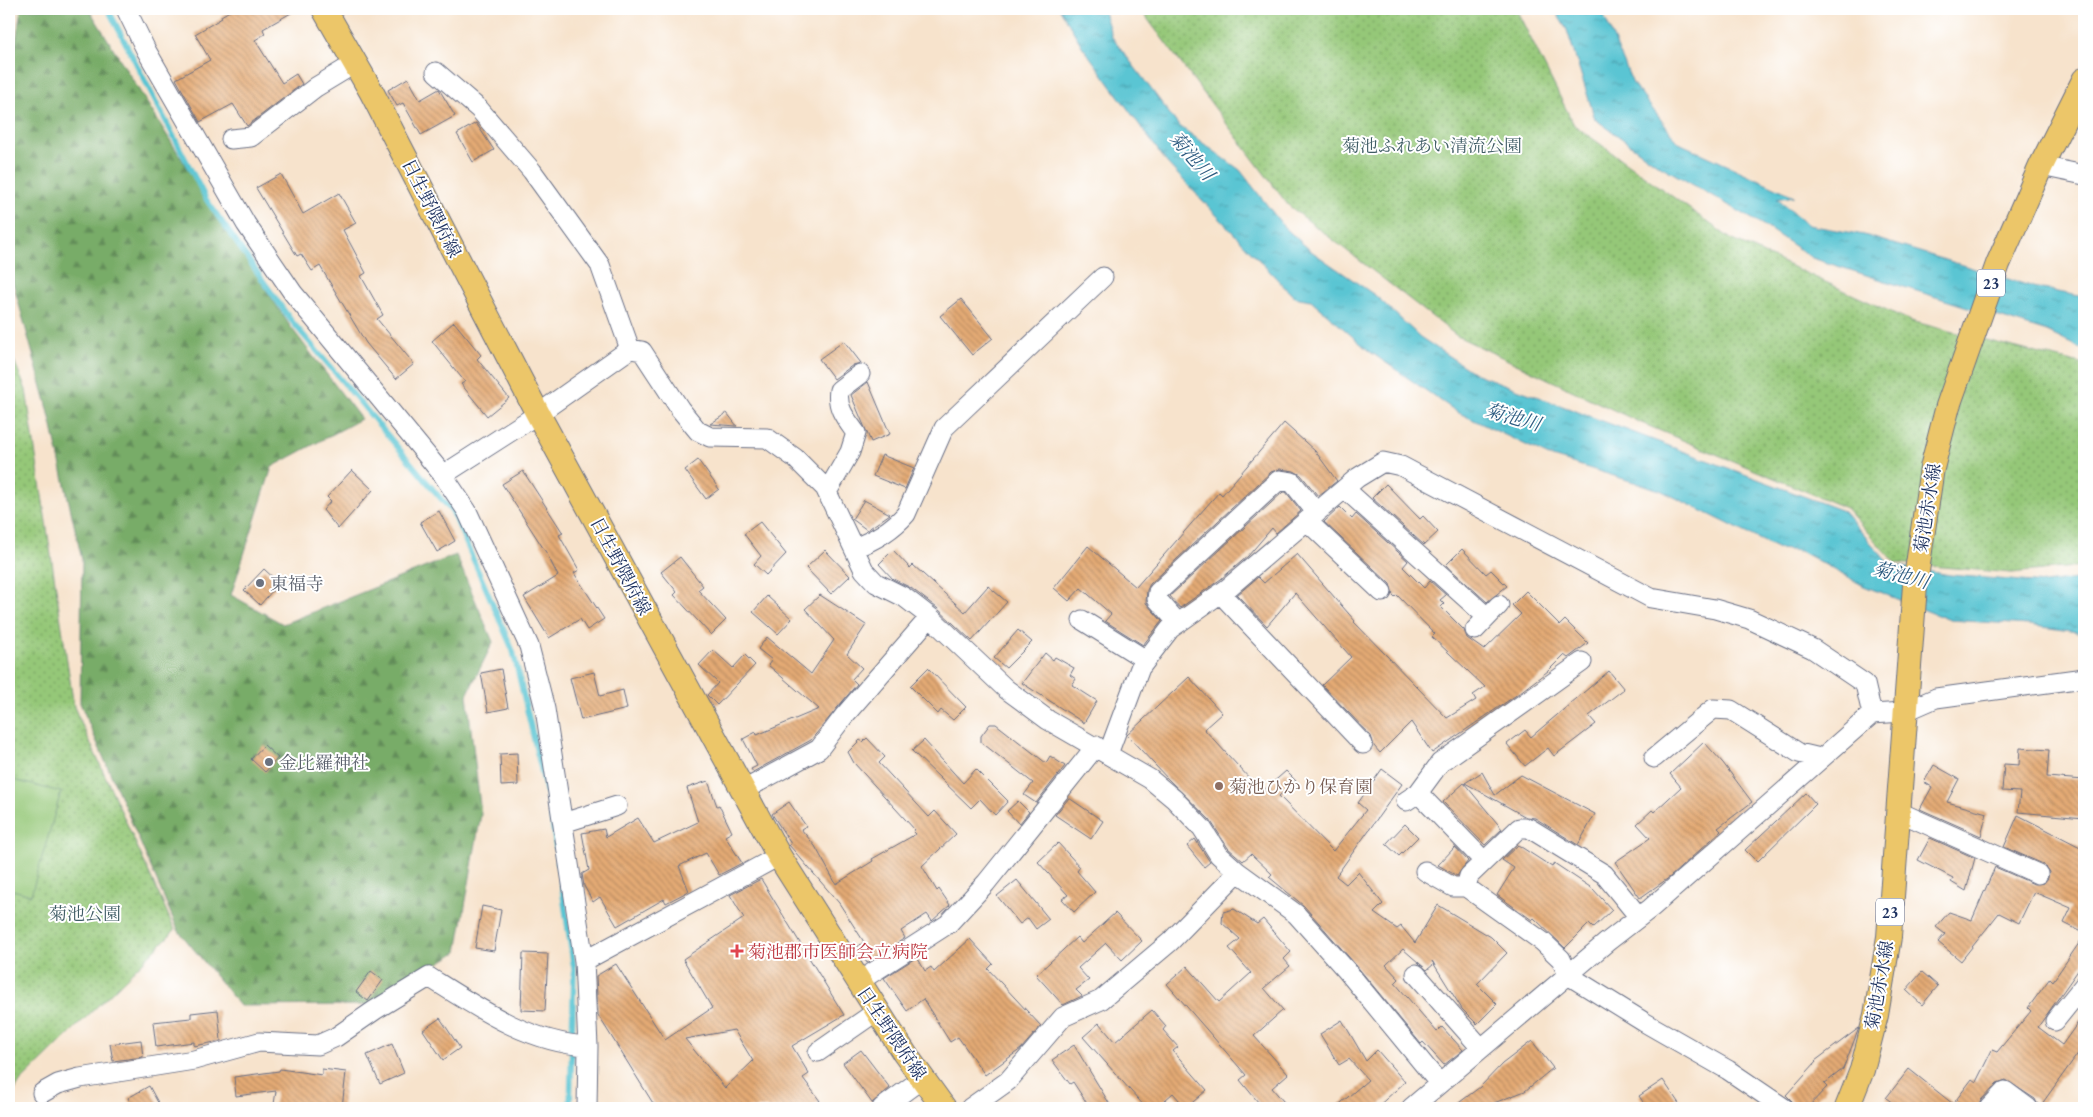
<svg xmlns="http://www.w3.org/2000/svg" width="2093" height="1117" font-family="'EB Garamond','Noto Serif JP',serif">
<defs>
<pattern id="green-dots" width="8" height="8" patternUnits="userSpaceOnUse" patternTransform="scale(1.25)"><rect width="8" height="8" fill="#95c878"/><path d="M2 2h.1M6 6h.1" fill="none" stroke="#79a366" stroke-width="1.8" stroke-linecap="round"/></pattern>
<pattern id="forest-firs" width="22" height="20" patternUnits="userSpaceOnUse" patternTransform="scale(1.25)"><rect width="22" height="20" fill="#78ac68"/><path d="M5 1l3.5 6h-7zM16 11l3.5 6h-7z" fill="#628c59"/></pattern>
<pattern id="water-ripples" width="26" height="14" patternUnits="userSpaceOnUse" patternTransform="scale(1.25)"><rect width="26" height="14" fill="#5ac5d3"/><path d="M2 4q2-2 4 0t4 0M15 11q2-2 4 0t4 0" fill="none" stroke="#4aa0ae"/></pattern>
<pattern id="building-back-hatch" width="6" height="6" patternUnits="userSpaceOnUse" patternTransform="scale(1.25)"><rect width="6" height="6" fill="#e4aa74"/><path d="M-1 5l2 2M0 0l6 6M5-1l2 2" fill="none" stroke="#b88b62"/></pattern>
</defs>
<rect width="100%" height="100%" fill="#fff"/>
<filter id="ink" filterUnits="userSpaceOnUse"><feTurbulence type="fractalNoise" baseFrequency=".02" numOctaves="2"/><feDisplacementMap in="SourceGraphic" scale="10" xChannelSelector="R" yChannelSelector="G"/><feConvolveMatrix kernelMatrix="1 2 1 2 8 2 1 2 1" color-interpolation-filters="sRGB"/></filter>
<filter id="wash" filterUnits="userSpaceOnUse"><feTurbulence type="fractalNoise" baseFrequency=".0096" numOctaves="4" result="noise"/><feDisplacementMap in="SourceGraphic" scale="20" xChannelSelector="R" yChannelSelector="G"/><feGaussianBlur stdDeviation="1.12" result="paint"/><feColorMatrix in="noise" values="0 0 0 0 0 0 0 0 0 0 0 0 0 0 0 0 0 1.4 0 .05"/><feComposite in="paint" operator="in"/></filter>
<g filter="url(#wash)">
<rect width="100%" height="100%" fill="#f7e3cc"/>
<path fill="url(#green-dots)" stroke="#587c6b" d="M1140,9H1516L1574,125L1731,239L1911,321L2084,365V566L2012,573L1895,563L1846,508L1639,422L1457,336L1288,205Z
M9,348L26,390L74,707L175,930L20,1082L9,1100Z"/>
<path fill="url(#forest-firs)" stroke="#4a6e63" d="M21,9H89L191,174L290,326L361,419L272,467L231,595L283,624L456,555L493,642L467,695L481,814L457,952L370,1005L240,1006L178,930L80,703L82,560L48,409L9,268V87Z"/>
<path fill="#95c878" stroke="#587c6b" d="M9,779L61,792L31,895L9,889Z"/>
<path fill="url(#water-ripples)" stroke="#3a7a98" d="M1060,9H1103L1112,37L1178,125L1240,170L1284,227L1311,251L1376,296L1420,337L1474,373L1843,511L1890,565L1950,575L2045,583L2084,578V633L2029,625L1950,620L1864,586L1800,551L1779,549L1660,490L1549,456L1457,412L1369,351L1311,300L1294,297L1168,164L1082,46Z
M1554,9H1601L1633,84L1679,143L1794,196L1777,199L1808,225L1864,235L2037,288L2084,297V350L2047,332L1812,258L1763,225L1657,164L1595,119L1567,30Z"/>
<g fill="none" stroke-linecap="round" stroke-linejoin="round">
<path stroke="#5ac5d3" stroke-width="5.5" d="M108,9L206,199L290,319L453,513L513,651L550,807L574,969L570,1108"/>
</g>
<g id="blocks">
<path fill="url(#building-back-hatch)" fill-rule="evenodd" d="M233,9H298L263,29L265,34L255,40L282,83L296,74L302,84L247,126L233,104L200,122L176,79L210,60L195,34L222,18L221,16Z
M408,78L420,100L439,89L455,116L421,135L403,103L397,106L388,90Z
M476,123L494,150L473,162L457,134Z
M281,174L303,214L339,193L356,223L343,230L366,273L361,276L383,315L377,319L414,364L396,379L366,343L320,266L312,271L301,254L297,256L256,188Z
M961,299L993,338L972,355L940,316Z
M454,322L481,355L477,359L509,398L487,416L461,384L465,382L432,341Z
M844,341L861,363L853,365L834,379L819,359Z
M868,382L890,434L871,442L851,395Z
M727,413L737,426L710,424Z
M1284,423L1315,451L1337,481L1318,496L1301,475L1294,471L1280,469L1271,472L1150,584L1147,590L1146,603L1162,621L1143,645L1105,621L1111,614L1081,588L1069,601L1054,588L1088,546L1136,587L1219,492L1222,495Z
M882,455L914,468L905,489L873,476Z
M698,460L719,489L706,499L685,470Z
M352,470L373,490L338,529L323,510L331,501L327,497Z
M523,471L563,533L559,535L579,570L574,573L604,619L587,630L580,619L549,638L524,597L558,576L547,554L502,484Z
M1386,484L1420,519L1423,516L1438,532L1424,545L1372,498Z
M1283,492H1286L1301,511L1276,533L1272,528L1248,556L1221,579L1180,608L1170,596Z
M864,500L890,514L867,530L852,519Z
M1340,507L1352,519L1356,514L1408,561L1403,567L1424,588L1430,581L1446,595L1440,600L1444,604L1441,607L1464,630L1467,638L1484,650L1521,614L1512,605L1526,591L1560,625L1565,620L1588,643L1568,658L1564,655L1548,671L1515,696L1432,753L1411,722L1380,753L1374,746L1371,736L1322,685L1351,657L1295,593L1267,626L1237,595L1258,577L1264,583L1297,554L1355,621L1354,622L1447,718L1476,700L1473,695L1485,687L1432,637L1435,634L1397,595L1395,597L1393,595L1390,584L1324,522Z
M439,511L455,541L437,552L420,522Z
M760,522L786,554L766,575L754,564L761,556L744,534Z
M1462,549L1486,574L1491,570L1507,586L1487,602L1446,565Z
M825,550L850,576L831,594L806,568Z
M893,550L910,568L913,565L965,612L988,586L1007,602L972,641L937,608L911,588L893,579L879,564Z
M680,557L703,586L698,590L726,620L711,635L674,595L677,592L661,572Z
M264,569L279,583L260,605L244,590Z
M820,595L866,625L847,654L862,668L852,679L857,684L811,740L753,772L751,769L757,766L743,739L756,732L757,735L819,709L768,665L772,660L758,649L767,637L811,674L834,640L805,609Z
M767,596L792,619L778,634L753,612Z
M1018,630L1032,642L1006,668L994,658Z
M713,650L733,668L745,655L755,665L717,705L707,695L718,683L699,665Z
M1045,653L1053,660L1055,657L1074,668L1070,675L1076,679L1072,685L1097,701L1084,723L1022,683Z
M928,668L966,707L953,720L941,710L938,714L910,686Z
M501,669L508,708L488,712L481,673Z
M1609,671L1624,689L1589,716L1596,724L1554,756L1548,748L1525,766L1507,744L1525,730L1531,737Z
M594,672L600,696L623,690L627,709L581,720L570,678Z
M1189,677L1222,713L1204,729L1262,792L1286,771L1296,781L1279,796L1333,851L1366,810L1358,803L1382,769L1402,784L1336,876L1346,884L1358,872L1383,904L1374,913L1397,929L1401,926L1415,943L1438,905L1491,937L1507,953L1477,984L1497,1004L1477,1024L1462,1009L1432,961L1434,964L1427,970L1403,949L1386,965L1399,979L1395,983L1437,1032L1442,1027L1463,1050L1444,1065L1423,1042L1421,1044L1355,964L1304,906L1269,877L1272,874L1251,854L1243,861L1228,848L1210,820L1168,779L1127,735Z
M990,724H996L1046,763L1050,756L1065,766L1036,803L1024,795L1033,783L981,742V736Z
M867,738L885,757L879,763L929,817L935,811L956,834L922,866L937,891L939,889L950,905L932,921L927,914L901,931L905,938L867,963L857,947L864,942L839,903L789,845L791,844L772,814L789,802L806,826L801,829L815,846L836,884L873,861L872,859L916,834L913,831L915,830L854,763L848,752L860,740L863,742Z
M924,740L963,783L976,769L1008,801L995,815L980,799L971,808L912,751Z
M1704,742L1723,763L1752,802L1718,828L1721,831L1670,877L1640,898L1615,862L1650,838L1637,824L1652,810L1654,812L1681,787L1670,774Z
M264,745L278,758L265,772L251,759Z
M2020,748L2049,750L2047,777L2084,780V818L2018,812L2020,792L2002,791L2004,764L2019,765Z
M517,753L518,785L501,786L500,754Z
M1934,765L1959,779L1947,802L1987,813L1981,836L1920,809L1932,787L1924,782Z
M1482,772L1495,795L1521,775L1595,814L1578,845L1535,818L1526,817L1465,783Z
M708,781L717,806L719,805L732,832L725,836L742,863L719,875L706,853L679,866L689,891L666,903L664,899L617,926L600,897L593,902L584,886L582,874L589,870L582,833L604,829L606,837L638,818L654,843L698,822L687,788Z
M1464,783L1502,829L1485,845L1443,802Z
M1806,793L1816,804L1757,862L1745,850Z
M1069,798L1103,821L1091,839L1055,815Z
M1018,801L1029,812L1019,824L1007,811Z
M2018,815L2084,849V933L2064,923L2071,908L2034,892L2019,923L1999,913L1961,961L1938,942L1945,934L1936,927L1949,912L1972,920L1995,867L2034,884L2044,883L2048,878L2049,872L2043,864L2004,847Z
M1405,824L1418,837L1399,856L1386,844Z
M1930,838L1975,858L1966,891L1951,882L1953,878L1918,860Z
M1195,839L1210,862L1204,867L1187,846Z
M1058,843L1080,867L1077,871L1095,892L1074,912L1062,899L1068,895L1038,862Z
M1518,845L1552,867L1554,863L1593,889L1612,910L1593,928L1589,924L1565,948L1534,918L1532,920L1497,895L1514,868L1502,860Z
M1455,847L1468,861L1457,876L1438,865Z
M761,879L844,1015L792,1046L809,1074L803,1078L820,1101L810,1108H656L598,1015L596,976L616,964L665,1040L712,1008L683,959L744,918L730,895ZM734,1030L753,1061L725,1088L685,1039Z
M1017,880L1049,919L1036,929L1028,918L1020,924L997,896Z
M482,906L501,910L494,951L475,948Z
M1234,909L1257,924L1263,919L1291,952L1284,959L1290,966L1264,988L1283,1010L1254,1036L1288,1074L1272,1088L1289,1108H1263L1240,1080L1246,1075L1167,984L1187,966L1219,1002L1251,973L1229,948L1240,939L1222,923L1223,912Z
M1115,913L1142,941L1122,960L1106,943L1078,968L1089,980L1076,990L1082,996L1063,1005L1036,975L1077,937L1082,943Z
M2084,936V962L2038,1027L2062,1045L2084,1014V1045L2039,1108L2035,1099L2006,1080L1997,1083L1981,1100L1978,1108H1900L1886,1098L1909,1069L1953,1104L1972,1079L1976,1082L1992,1050L1997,1052L2031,1011L2028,1008L2050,978L2053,981Z
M970,939L993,964L988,969L1041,1026L1021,1049L985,1075L958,1037L950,1042L923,999L907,1011L884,978L917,957L925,971L931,967L934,972Z
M523,953L548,954L545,1011L521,1010Z
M371,971L383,980L368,1001L356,992Z
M1922,972L1938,986L1922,1005L1906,990Z
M218,1010L221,1041L194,1046V1042L156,1047L153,1022L191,1018V1013Z
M1152,1010L1166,1026L1163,1030L1178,1047L1173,1051L1207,1090L1186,1108L1173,1093L1156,1108H1146L1083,1037L1099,1023L1115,1042Z
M440,1018L460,1048L443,1060L423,1030Z
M1342,1020L1366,1061L1377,1050L1405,1082L1376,1108H1335L1368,1080L1349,1059L1339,1065L1320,1034Z
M1859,1028L1843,1069L1824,1084L1827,1087L1807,1108H1795L1794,1103L1786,1095L1816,1062L1815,1061Z
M141,1040L143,1057L113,1061L110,1044Z
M1532,1041L1553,1068L1525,1091L1494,1103L1500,1108H1452L1480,1087L1502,1064Z
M392,1044L404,1073L380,1084L367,1055Z
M1074,1045L1112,1108H1090L1073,1082L1070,1084L1052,1060Z
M861,1050L890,1088L872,1103L843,1063Z
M280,1069L322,1075V1069L346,1072L342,1108H300L274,1104L276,1091L236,1096L234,1077L279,1071Z
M1663,1080L1682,1108H1647L1639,1096Z
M149,1086L161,1108H133L128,1098Z"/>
</g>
</g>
<g filter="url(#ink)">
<use href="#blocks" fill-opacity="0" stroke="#686e84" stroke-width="1"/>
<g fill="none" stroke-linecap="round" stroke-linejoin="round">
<g stroke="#686e84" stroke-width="21">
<path id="minor" d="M126,9L146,50L246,224L293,293L443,475L467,511L529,646L545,709L584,961L588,1046L587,1108
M436,72L479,109L532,171L600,265L630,349
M231,139L251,137L316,87L354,64
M2041,166L2084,175
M443,475L538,414L630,349L642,351L680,409L698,431L710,437L767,438L795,458L825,488L864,570L876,583L904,597L930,617L1006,689L1048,720L1150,779L1174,799L1202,828L1219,855L1238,872L1296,914L1347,971L1439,1083
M1345,489L1487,617
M827,492L850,452L856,433C846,419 836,408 839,390L860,374
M1307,521L1382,592
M854,548C873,541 892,530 906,514L944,428L1103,277
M1220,593L1363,744
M1082,620L1146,660
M1178,623L1157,599L1158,592L1279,480L1292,482L1317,513
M1475,630L1499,605
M1108,754L1140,668L1170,629L1228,588L1357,478L1383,462L1401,466L1651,598L1715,609L1749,619L1813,649L1865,684L1872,714
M1654,758L1713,709L1731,710L1799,753L1820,758
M742,791L819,749L844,716L930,617
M1418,793L1484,861
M1406,801L1418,793L1440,763L1582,662
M1897,811L2038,874
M563,823L617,806
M1425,871L1453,887H1466
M1639,917L1604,874L1529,828H1519L1469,876L1466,887L1543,942L1561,959L1568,975L1644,1022L1728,1070L1784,1108
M584,961L779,856
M1416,974L1481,1048
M858,982L948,924L986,883L1096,746
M2055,1021L2084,985
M818,1052L877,1011
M42,1093L58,1084L80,1078L194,1060L259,1042L318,1045L336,1037L375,1010L429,977C478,1008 529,1043 588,1046
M882,1108L923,1078
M970,1108L1008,1081L1063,1017L1101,1000L1170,942L1238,872
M1411,1108L1607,942L1651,908L1872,714L1904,712L1936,698L2084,678
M1989,1108L2005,1091L2028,1108"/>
</g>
<g stroke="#686e84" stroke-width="26">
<path id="major" d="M324,9L371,91L538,414L779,856L905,1054L944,1108
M1847,1108L1862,1070L1876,1015L1889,937L1915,585L1932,468L1948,406L1998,264L2041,166L2084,80"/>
</g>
<use href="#minor" stroke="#fff" stroke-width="19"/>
<use href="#major" stroke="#ecc669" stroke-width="24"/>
</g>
</g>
<g fill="#6b7280" stroke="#fff" stroke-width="2">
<circle cx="260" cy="583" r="5"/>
<circle cx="269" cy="762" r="5"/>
</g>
<circle fill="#8d6e63" stroke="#fff" stroke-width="2" cx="1219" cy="786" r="5"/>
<path fill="#e0444e" stroke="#fff" stroke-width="2" d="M734.5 943.5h5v5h5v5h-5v5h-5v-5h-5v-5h5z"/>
<g text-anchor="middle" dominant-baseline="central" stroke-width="4" stroke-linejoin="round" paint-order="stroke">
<g fill="#fff" stroke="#5f6d8e" stroke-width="1">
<rect x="1977" y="269.5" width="28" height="27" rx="4"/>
<rect x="1876" y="898.5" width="28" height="27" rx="4"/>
</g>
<g font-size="16" font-weight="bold" fill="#1b2f5e">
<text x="1991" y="283">23</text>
<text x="1890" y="912">23</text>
</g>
<g font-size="18" fill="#405d66" stroke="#fff">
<text x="1432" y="145">菊池ふれあい清流公園</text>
<text x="85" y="913">菊池公園</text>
</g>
<g font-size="18" fill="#1b2f5e" stroke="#fff">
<text transform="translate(432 208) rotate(63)">日生野隈府線</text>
<text transform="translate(1927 508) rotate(-81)">菊池赤水線</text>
<text transform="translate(621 566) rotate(62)">日生野隈府線</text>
<text transform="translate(1879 985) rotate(-80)">菊池赤水線</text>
<text transform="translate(892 1033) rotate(56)">日生野隈府線</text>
</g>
<g font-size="18" fill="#5b616d" stroke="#fff" text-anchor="start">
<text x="270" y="583">東福寺</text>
<text x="279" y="762">金比羅神社</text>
</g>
<g font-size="18" fill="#785e54" stroke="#fff" text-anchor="start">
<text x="1229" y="786">菊池ひかり保育園</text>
</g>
<g font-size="18" fill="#be3a42" stroke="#fff" text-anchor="start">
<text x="748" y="951">菊池郡市医師会立病院</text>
</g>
<g font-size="19" font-style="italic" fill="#2e5c81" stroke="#fff">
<text transform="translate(1192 156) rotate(49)">菊池川</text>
<text transform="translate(1513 417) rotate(16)">菊池川</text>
<text transform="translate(1901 575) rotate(15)">菊池川</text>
</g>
</g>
<rect width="2093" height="1117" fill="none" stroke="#fff" stroke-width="30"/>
</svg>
